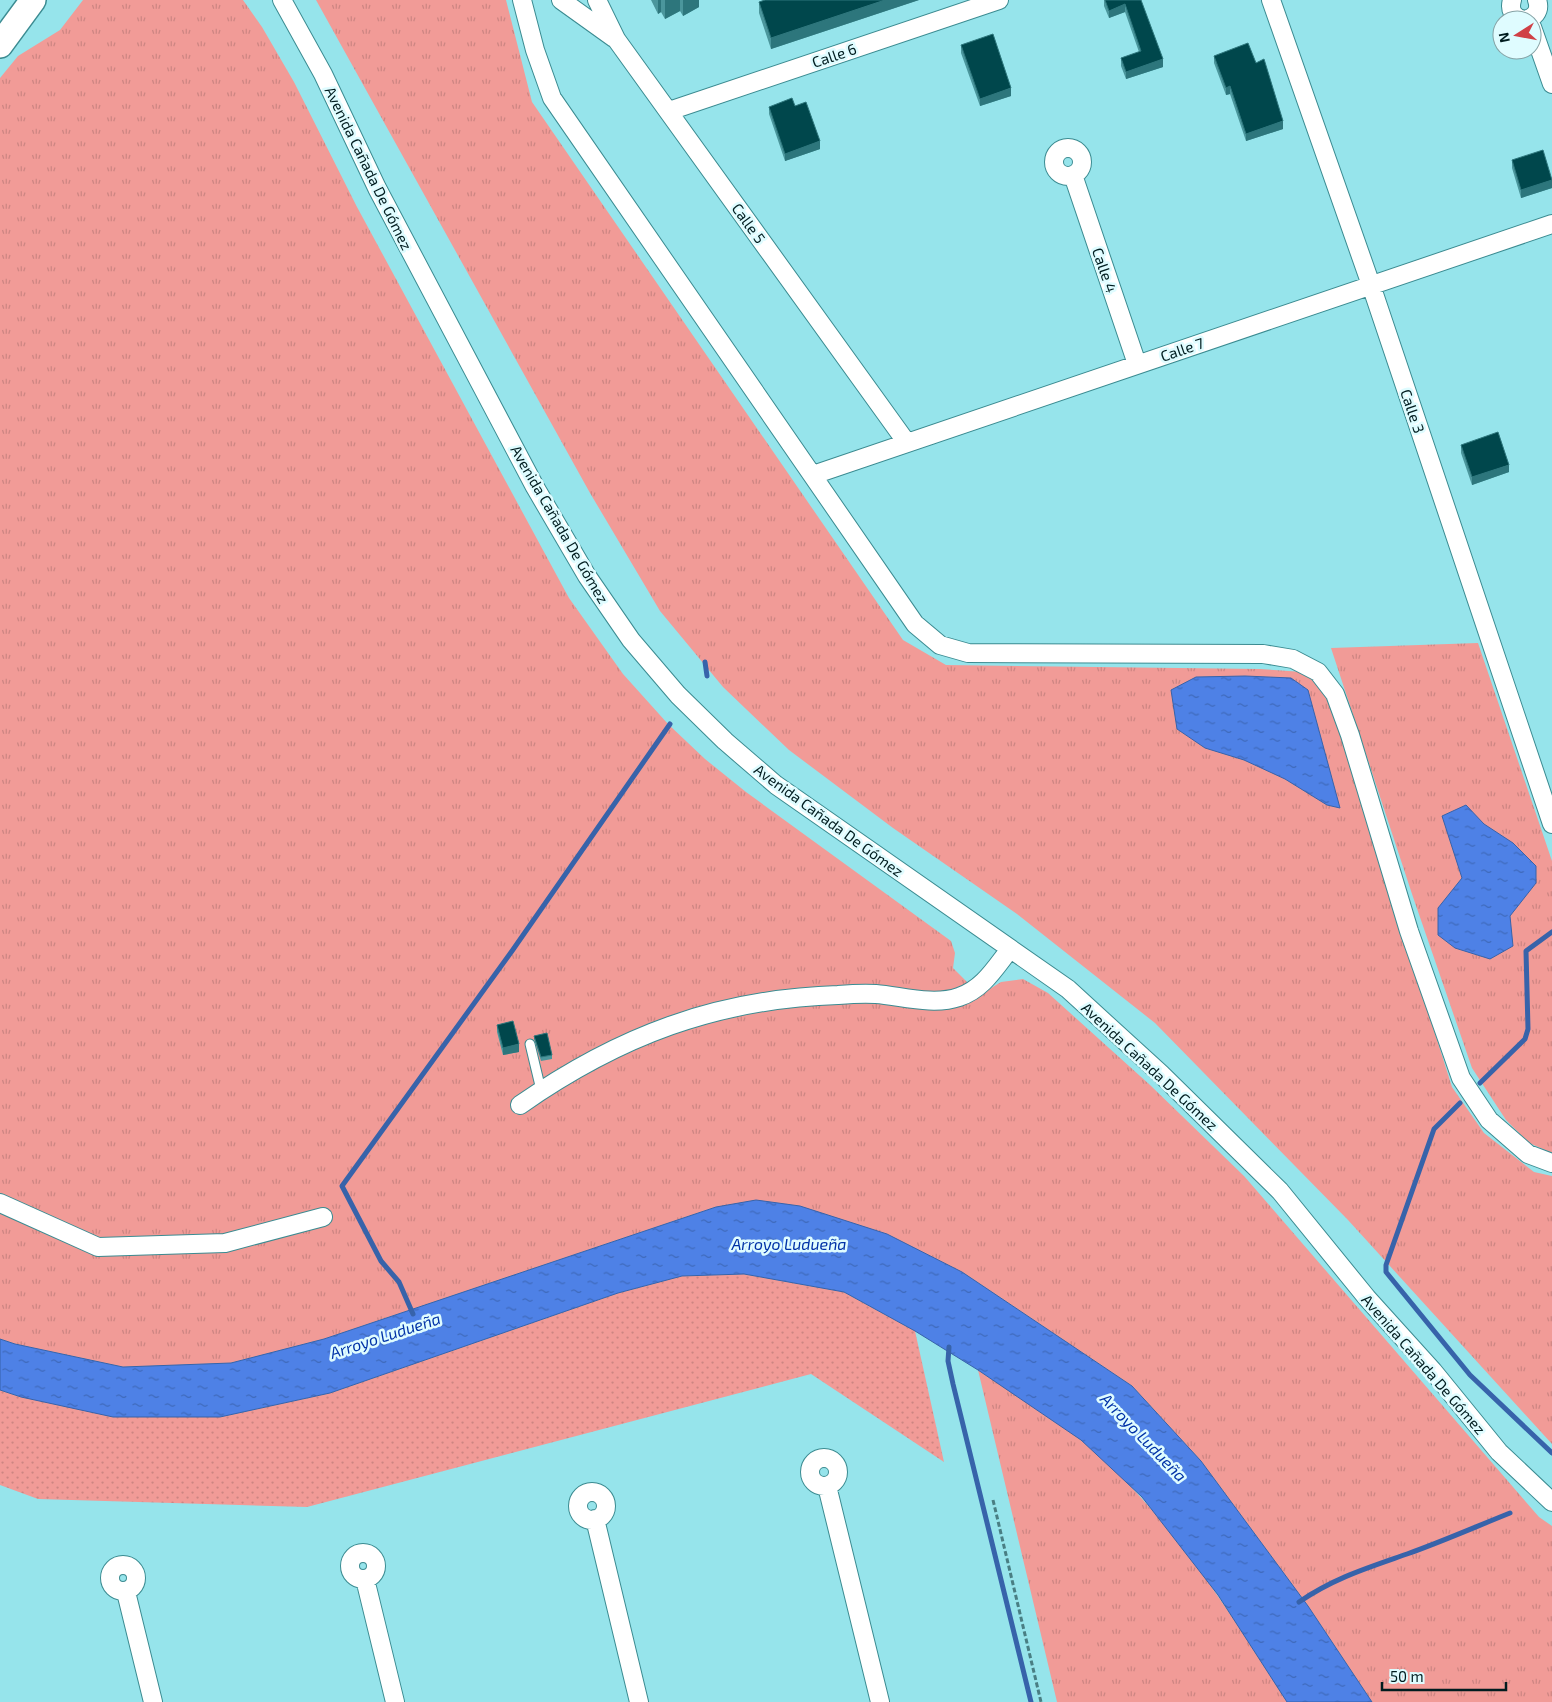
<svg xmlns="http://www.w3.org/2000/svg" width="1552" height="1702" font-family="'Exo 2',sans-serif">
<defs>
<pattern id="grass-tufts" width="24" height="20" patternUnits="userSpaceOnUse" patternTransform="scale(1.25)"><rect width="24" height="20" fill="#f19b97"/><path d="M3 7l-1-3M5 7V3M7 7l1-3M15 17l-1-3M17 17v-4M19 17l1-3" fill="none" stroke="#cd8582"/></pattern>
<pattern id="park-dots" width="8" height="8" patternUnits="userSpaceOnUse" patternTransform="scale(1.25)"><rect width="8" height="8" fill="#f19b97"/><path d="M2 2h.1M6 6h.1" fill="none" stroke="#cd8582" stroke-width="1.8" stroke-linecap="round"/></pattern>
<pattern id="water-ripples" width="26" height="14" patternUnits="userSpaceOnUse" patternTransform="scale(1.25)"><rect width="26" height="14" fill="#4e81e6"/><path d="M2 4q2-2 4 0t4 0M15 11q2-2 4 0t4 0" fill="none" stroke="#3e69ba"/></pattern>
</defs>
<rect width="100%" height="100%" fill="#96e4eb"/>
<path fill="url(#grass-tufts)" d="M83,0H243L262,27L294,82L357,207L569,598L623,674L668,724L705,759L746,792L951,941L955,953L953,968L980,995L1001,982L1023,979L1048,993L1150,1085L1244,1176L1539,1517L1552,1526V1702H1372L1308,1606L1201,1461L1132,1386L962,1272L716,1207L324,1339L231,1363L123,1367L15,1344L0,1339V78L18,56L60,30Z
M316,0H506L532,102L903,640L946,665L1260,669L1303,672L1327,693L1452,1087L1484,1133L1534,1172L1552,1176V1444L1348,1220L1155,1023L1017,914L893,828L789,750L723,687L660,611L590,493Z
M1478,643L1552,861V1153L1529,1143L1506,1120L1472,1068L1413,897L1331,648Z
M978,1370C1012,1393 1050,1414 1081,1440C1168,1512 1227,1608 1287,1702H1057Z"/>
<path fill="url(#park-dots)" d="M744,1274L844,1292L915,1331L944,1462L811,1374L307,1507L38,1499L0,1485V1390L21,1397L220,1417L330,1393L618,1293L682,1276Z"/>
<path fill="url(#water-ripples)" stroke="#3763aa" d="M1245,676L1291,678L1308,690L1340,808L1327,805L1285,779L1244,760L1205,748L1177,729L1171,690L1196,677Z
M1466,805L1484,824L1513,843L1536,866V883L1510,916L1513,946L1490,959L1455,948L1438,935V908L1462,878L1442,816Z
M756,1200L800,1206L887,1234L962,1272L1132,1386L1201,1461L1308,1606L1372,1702H1287L1218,1595L1142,1497L1081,1440L978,1370L915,1331L844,1292L744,1274L682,1276L618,1293L330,1393L220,1417H113L21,1397L0,1390V1339L15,1344L123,1367L231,1363L324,1339L716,1207Z"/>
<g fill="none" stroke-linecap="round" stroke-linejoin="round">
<path stroke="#3763aa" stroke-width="5" d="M705,662L707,676
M1480,1083L1525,1039L1528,1029L1526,951L1552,932
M1460,1103L1434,1129L1386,1265V1272L1470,1375L1552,1453
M413,1314L399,1282L381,1261L342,1186L512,951L670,724
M949,1347L948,1361L953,1384L1031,1702
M1299,1602C1334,1578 1367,1568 1407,1554C1441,1542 1475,1527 1510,1513"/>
<g stroke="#3b8b91" stroke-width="11">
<path id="lane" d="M530,1044L541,1090"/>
</g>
<g stroke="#3b8b91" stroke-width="20">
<path id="street" d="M282,0L323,74L377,188L535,487L587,576L631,640L678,695L725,741L776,785L1068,989L1161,1074L1280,1191L1367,1298L1433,1371L1499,1452L1552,1502
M522,0L535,50L552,98L915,624L940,645L968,653L1263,654L1293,659L1318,672L1335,694L1350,735L1409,931L1461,1078L1489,1120L1528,1154L1552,1163
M561,0L614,38
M597,0L616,39L907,443
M1271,0L1371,285L1552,824
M1512,0C1509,10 1513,17 1523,20C1534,19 1541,11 1537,0
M1532,27L1552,84
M669,111L999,0
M1054 162a14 14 0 1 1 28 0a14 14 0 1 1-28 0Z
M1073,175L1137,364
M813,475L1552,224
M520,1105C619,1036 716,999 838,995C850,994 863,993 876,994C901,996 933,1006 959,997C983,989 995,968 1010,949
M0,1203L98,1247L225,1243L323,1217
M810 1472a14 14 0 1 1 28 0a14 14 0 1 1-28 0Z
M827,1486L880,1702
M578 1506a14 14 0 1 1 28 0a14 14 0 1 1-28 0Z
M595,1519L639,1702
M350 1566a13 13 0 1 1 26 0a13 13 0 1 1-26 0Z
M110 1578a13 13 0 1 1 26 0a13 13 0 1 1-26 0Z
M365,1579L395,1702
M126,1592L153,1702"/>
</g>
<g stroke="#3b8b91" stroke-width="28">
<path id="secondary" d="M0,45L33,0"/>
</g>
<path stroke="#497e83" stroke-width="3" stroke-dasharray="5 2.5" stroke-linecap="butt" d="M993,1500L1041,1702"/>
<use href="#lane" stroke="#fff" stroke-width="9"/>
<use href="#street" stroke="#fff" stroke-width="18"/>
<use href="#secondary" stroke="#fff" stroke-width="25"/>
</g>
<path fill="#4b969c" d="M651,0H699V7L683,16L680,11L665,19L661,12L658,14Z
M919,0L771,49L759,13V2Z
M1104,0H1141L1163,67L1126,79L1121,66V58L1139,52L1125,12L1109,18L1104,6Z
M961,45L1011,96L980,106L961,53Z
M1214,56L1283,129L1246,141L1230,94L1226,95L1214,63Z
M795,106L820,149L785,161L769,114V107Z
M1512,160L1552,179V188L1521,198L1512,168Z
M1461,445L1509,472L1472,485L1461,453Z
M497,1025L519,1052L503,1055L497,1032Z
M534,1036L552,1055V1059L541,1061L534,1039Z"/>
<path fill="#2d767c" d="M658,0H661V12L658,14Z
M665,0H680V11L665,19Z
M683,0H699V7L683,16Z
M885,0H919L771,49V38Z
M1125,4V12L1109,18V11Z
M1163,59V67L1126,79V72Z
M1230,86V94L1226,95V88Z
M1011,88V96L980,106V99Z
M1283,121V129L1246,141V134Z
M820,141V149L785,161V154Z
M1552,180V188L1521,198V190Z
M1509,465V472L1472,485V477Z
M519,1044V1052L503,1055V1048Z"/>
<path fill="#00474c" stroke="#2d767c" d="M765,0H885L771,38L759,2Z
M1105,0H1141L1163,59L1126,72L1121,58L1141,51L1125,4L1109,11Z
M993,34L1011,88L980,99L961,45Z
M1248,43L1256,63L1264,59L1283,121L1246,134L1230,86L1226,88L1214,56Z
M792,98L795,106L806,102L820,141L785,154L769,107Z
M1543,150L1552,180L1521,190L1512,160Z
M1498,432L1509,465L1472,477L1461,445Z
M513,1021L519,1044L503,1048L497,1025Z
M547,1033L552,1055L541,1057L534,1036Z"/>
<g text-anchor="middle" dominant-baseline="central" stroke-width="5" stroke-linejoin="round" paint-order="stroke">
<g font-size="15" fill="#001c1f" stroke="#dffcff">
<text transform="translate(834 55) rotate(-19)">Calle 6</text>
<text transform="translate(369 168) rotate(64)">Avenida Cañada De Gómez</text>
<text transform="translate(749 223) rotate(54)">Calle 5</text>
<text transform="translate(1105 270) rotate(71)">Calle 4</text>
<text transform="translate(1182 349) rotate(-19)">Calle 7</text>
<text transform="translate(1413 411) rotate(71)">Calle 3</text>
<text transform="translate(560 524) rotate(60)">Avenida Cañada De Gómez</text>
<text transform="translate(829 820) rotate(36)">Avenida Cañada De Gómez</text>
<text transform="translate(1150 1066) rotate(43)">Avenida Cañada De Gómez</text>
<text transform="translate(1424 1364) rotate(49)">Avenida Cañada De Gómez</text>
</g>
<g font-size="16" font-style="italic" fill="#0032a7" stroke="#dffcff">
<text x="789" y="1243">Arroyo Ludueña</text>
<text transform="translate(385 1335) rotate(-18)">Arroyo Ludueña</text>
<text transform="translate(1144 1437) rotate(46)">Arroyo Ludueña</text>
</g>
</g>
<g transform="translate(1517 35) rotate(259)"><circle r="24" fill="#dffcff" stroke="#86a2a5"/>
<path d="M0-4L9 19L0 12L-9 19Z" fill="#d04046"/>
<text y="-8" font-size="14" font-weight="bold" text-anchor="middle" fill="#001c1f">N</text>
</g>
<path d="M1382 1682v8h124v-8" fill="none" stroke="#001c1f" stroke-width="2.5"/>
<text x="1390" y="1682" font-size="15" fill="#001c1f" stroke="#dffcff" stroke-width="4" paint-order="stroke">50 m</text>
</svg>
